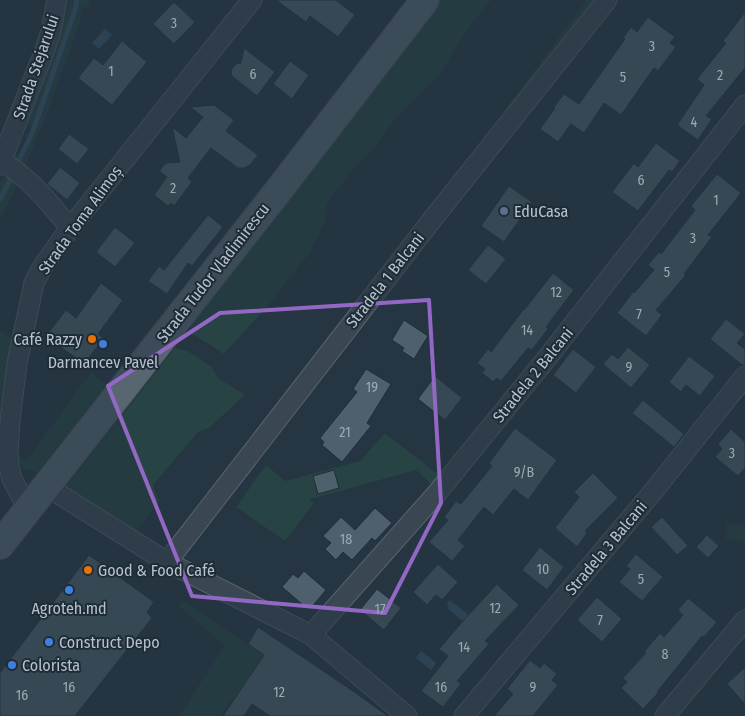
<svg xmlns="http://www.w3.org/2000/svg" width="745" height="716" font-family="'Fira Sans Condensed',sans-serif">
<rect width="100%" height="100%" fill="#253542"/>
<path fill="#274343" d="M69,0H90L89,8L82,6L80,22L47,113L26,164L28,168L25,169L16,160L11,151L19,155L32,129L25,122L69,5Z
M441,0H491L470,26L452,53L447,63L435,79L417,97L398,115L374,148L352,169L341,185L333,194L326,206V219L310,252L266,308L224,354L188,331L220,285Z
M587,0H594L507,112L504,111Z
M8,176L18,184L0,218V184L3,178Z
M0,331L12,338L0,426Z
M175,348L188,351L212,367L218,378L245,395L209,428L198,432L153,485L159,501L137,530L128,528L65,488Z
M91,372L106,385L37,472L22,468L18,460L15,451L26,462Z
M385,433L439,475L431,484L416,470L319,497L309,499L314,503L285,541L236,507L266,465L285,481L360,461Z
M727,523L745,525V541L726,539Z
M183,601L356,716L238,694L229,704L221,716H179L225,646L179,606Z"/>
<path fill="#395469" d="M105,29L112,35L99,49L92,43Z
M450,600L469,615L464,622L449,610L447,604Z
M421,651L436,663L431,670L416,658Z"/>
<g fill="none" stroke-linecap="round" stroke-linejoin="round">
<path stroke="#395469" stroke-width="5" d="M16,166L33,131L75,10L77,0
M0,199L13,174"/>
</g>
<path fill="#4e606d" stroke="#212e39" d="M276,0H336L355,15L338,37L310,16L306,22Z
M174,2L195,22L174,44L153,24Z
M745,12V68L706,116L712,119L698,140L677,125L704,85L697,79L726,43L723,41Z
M648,17L675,37L670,43L676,47L658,71L654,68L621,115L604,103L584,133L571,124L558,142L540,129L555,108L554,107L564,94L579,104L625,39L623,38L631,27L637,32Z
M122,41L147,62L112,105L78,78L94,58L103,65Z
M244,48L275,72L257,96L232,76L231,70L236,64L241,63Z
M290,61L309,75L292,99L273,84Z
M214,105L234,120L226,131L258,155L250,165L244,168H238L211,148L188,178L192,182L174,206L171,203L168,206L154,195L167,177L159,171L166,163L180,162L172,127L186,138L203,117L190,107Z
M69,134L89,149L77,164L58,149Z
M656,143L680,161L672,172L669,170L638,211L612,192L634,163L638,167Z
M60,167L80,183L67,200L47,184Z
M717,174L741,193L708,235L712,237L684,274L686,275L656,310L662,315L646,336L617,313L633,292L634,293L654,270L648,265L659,252L661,254L695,210L691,206Z
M509,186L532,202L504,242L481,226Z
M208,215L223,227L192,266L188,263L167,294L148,281L159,266L164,270Z
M115,227L135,243L115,267L96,252Z
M488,245L506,259L486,284L468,270Z
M553,273L574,290L546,327L548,329L532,350L528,348L501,381L497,378L493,382L482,373L485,369L477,363L488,349L491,352L523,310H524Z
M101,283L123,300L98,334L104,338L84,364L46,336L66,310L76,318Z
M726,319L745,334L737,343L745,349V365H742L710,339Z
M404,320L428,336L414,359L402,351L404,348L392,340Z
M628,347L650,365L631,388L603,364L612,354L618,359Z
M573,349L596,367L576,393L553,375Z
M689,356L715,376L700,396L686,385L681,392L669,382Z
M366,369L391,384L367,423L371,426L342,462L322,445L324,442L320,438L357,392L353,389Z
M435,376L462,398L445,420L418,399Z
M643,400L684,434L674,447L632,413Z
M515,428L557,460L528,500L514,489L493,515L484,507L458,540L465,546L452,561L429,542L448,520L444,517L456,501L461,504L492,466L489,463Z
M731,429L745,442V468L738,476L715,457L722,449L718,444Z
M334,470L339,488L318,494L313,476Z
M593,473L618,498L585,531L587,533L577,547L555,528L579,497L574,492Z
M375,508L392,523L375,541L372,538L352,560L343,552L336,560L325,549L331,543L323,536L341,517L355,530Z
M662,517L688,546L677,555L651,527Z
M707,535L719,546L708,558L696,547Z
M540,547L564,567L547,590L522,570Z
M636,554L663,577L642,601L619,582L630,569L626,566Z
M89,555L154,602L147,612L152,618L75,716H0V673Z
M438,564L458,582L442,600L436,595L427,605L413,592Z
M304,571L326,590L309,610L282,587L293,574L298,578Z
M497,584L519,605L485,641L489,644L457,681L461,684L443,707L421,691L448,656L439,649L463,621Z
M377,589L401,608L384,630L360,610Z
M597,597L622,619L602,642L577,620Z
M688,598L717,622L704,637L702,636L657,692L658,693L643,709L621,688L627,682L623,678L646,653L644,652L660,633L664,637L683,615L678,610Z
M258,627L350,689L388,716H270L252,704L244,716H223L264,655L248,644Z
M530,660L540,668L544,663L557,674L552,680L558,685L533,716H494L513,694L507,689Z
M745,667V704L727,684Z"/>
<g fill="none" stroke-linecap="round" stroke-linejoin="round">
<g stroke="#58656f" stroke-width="21">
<path id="street" d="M2,161C8,166 15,170 21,175C40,190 55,210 70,228
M0,165L44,52L51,31L57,0
M46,486L167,562L311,635L407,716
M28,509L12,479L9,467L8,452L10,421L17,363L34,283L43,266L70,228L252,0
M167,562L435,216L607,0
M311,635L437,493L547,358L745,105
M464,716L656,488L745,376
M665,716L745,620"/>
</g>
<g stroke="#44505b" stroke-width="30">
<path id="primary" d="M0,545L282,186L425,0"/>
</g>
<use href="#street" stroke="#3a4752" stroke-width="19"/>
<use href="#primary" stroke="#586672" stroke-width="28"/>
</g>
<path d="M0 0H745V716H0ZM429,300L441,503L385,613L192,596L108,386L220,313Z" fill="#253542" fill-opacity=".55" fill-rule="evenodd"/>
<path fill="none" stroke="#9368c4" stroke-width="4" stroke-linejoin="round" d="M429,300L441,503L385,613L192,596L108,386L220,313Z"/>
<circle fill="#5c6f8a" stroke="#1e2c37" stroke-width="2" cx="504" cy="211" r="5"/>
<g fill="#e8710a" stroke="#1e2c37" stroke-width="2">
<circle cx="92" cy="339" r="5"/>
<circle cx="88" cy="570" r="5"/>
</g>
<g fill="#3f7fe0" stroke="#1e2c37" stroke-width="2">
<circle cx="103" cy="344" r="5"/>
<circle cx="69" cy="590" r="5"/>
<circle cx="49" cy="642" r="5"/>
<circle cx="12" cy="665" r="5"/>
</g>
<g text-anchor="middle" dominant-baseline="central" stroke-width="4" stroke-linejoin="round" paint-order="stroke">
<g font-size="14" fill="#9daab4">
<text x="174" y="23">3</text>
<text x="652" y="46">3</text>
<text x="111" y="71">1</text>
<text x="253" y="74">6</text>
<text x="720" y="75">2</text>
<text x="623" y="77">5</text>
<text x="694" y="122">4</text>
<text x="641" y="180">6</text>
<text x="173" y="188">2</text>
<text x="716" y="200">1</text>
<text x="693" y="238">3</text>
<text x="667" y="272">5</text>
<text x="556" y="292">12</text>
<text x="639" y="314">7</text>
<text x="527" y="330">14</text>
<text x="629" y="367">9</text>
<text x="372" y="387">19</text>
<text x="345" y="432">21</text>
<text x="732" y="453">3</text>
<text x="524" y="472">9/B</text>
<text x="346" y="539">18</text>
<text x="543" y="569">10</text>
<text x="641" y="579">5</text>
<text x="495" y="608">12</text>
<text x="380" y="609">17</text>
<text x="600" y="620">7</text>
<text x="464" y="647">14</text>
<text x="665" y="654">8</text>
<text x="69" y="687">16</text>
<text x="441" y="687">16</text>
<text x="533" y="687">9</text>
<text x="279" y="692">12</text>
<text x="22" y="695">16</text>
</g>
<g font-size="16" fill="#b7c2cc" stroke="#1e2c37">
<text transform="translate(36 67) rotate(-71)">Strada Stejarului</text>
<text transform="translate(80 220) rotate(-54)">Strada Toma Alimoș</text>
<text transform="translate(213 273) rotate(-52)">Strada Tudor Vladimirescu</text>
<text transform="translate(385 280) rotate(-52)">Stradela 1 Balcani</text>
<text transform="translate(533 375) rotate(-51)">Stradela 2 Balcani</text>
<text transform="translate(606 548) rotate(-50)">Stradela 3 Balcani</text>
</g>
<g font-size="16" fill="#b7c2cc" stroke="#1e2c37" text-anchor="start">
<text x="514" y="211">EduCasa</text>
<text x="82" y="339" text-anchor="end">Café Razzy</text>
<text x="103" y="362" text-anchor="middle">Darmancev Pavel</text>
<text x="98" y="570">Good &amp; Food Café</text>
<text x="69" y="608" text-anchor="middle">Agroteh.md</text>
<text x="59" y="642">Construct Depo</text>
<text x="22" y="665">Colorista</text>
</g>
</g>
</svg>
